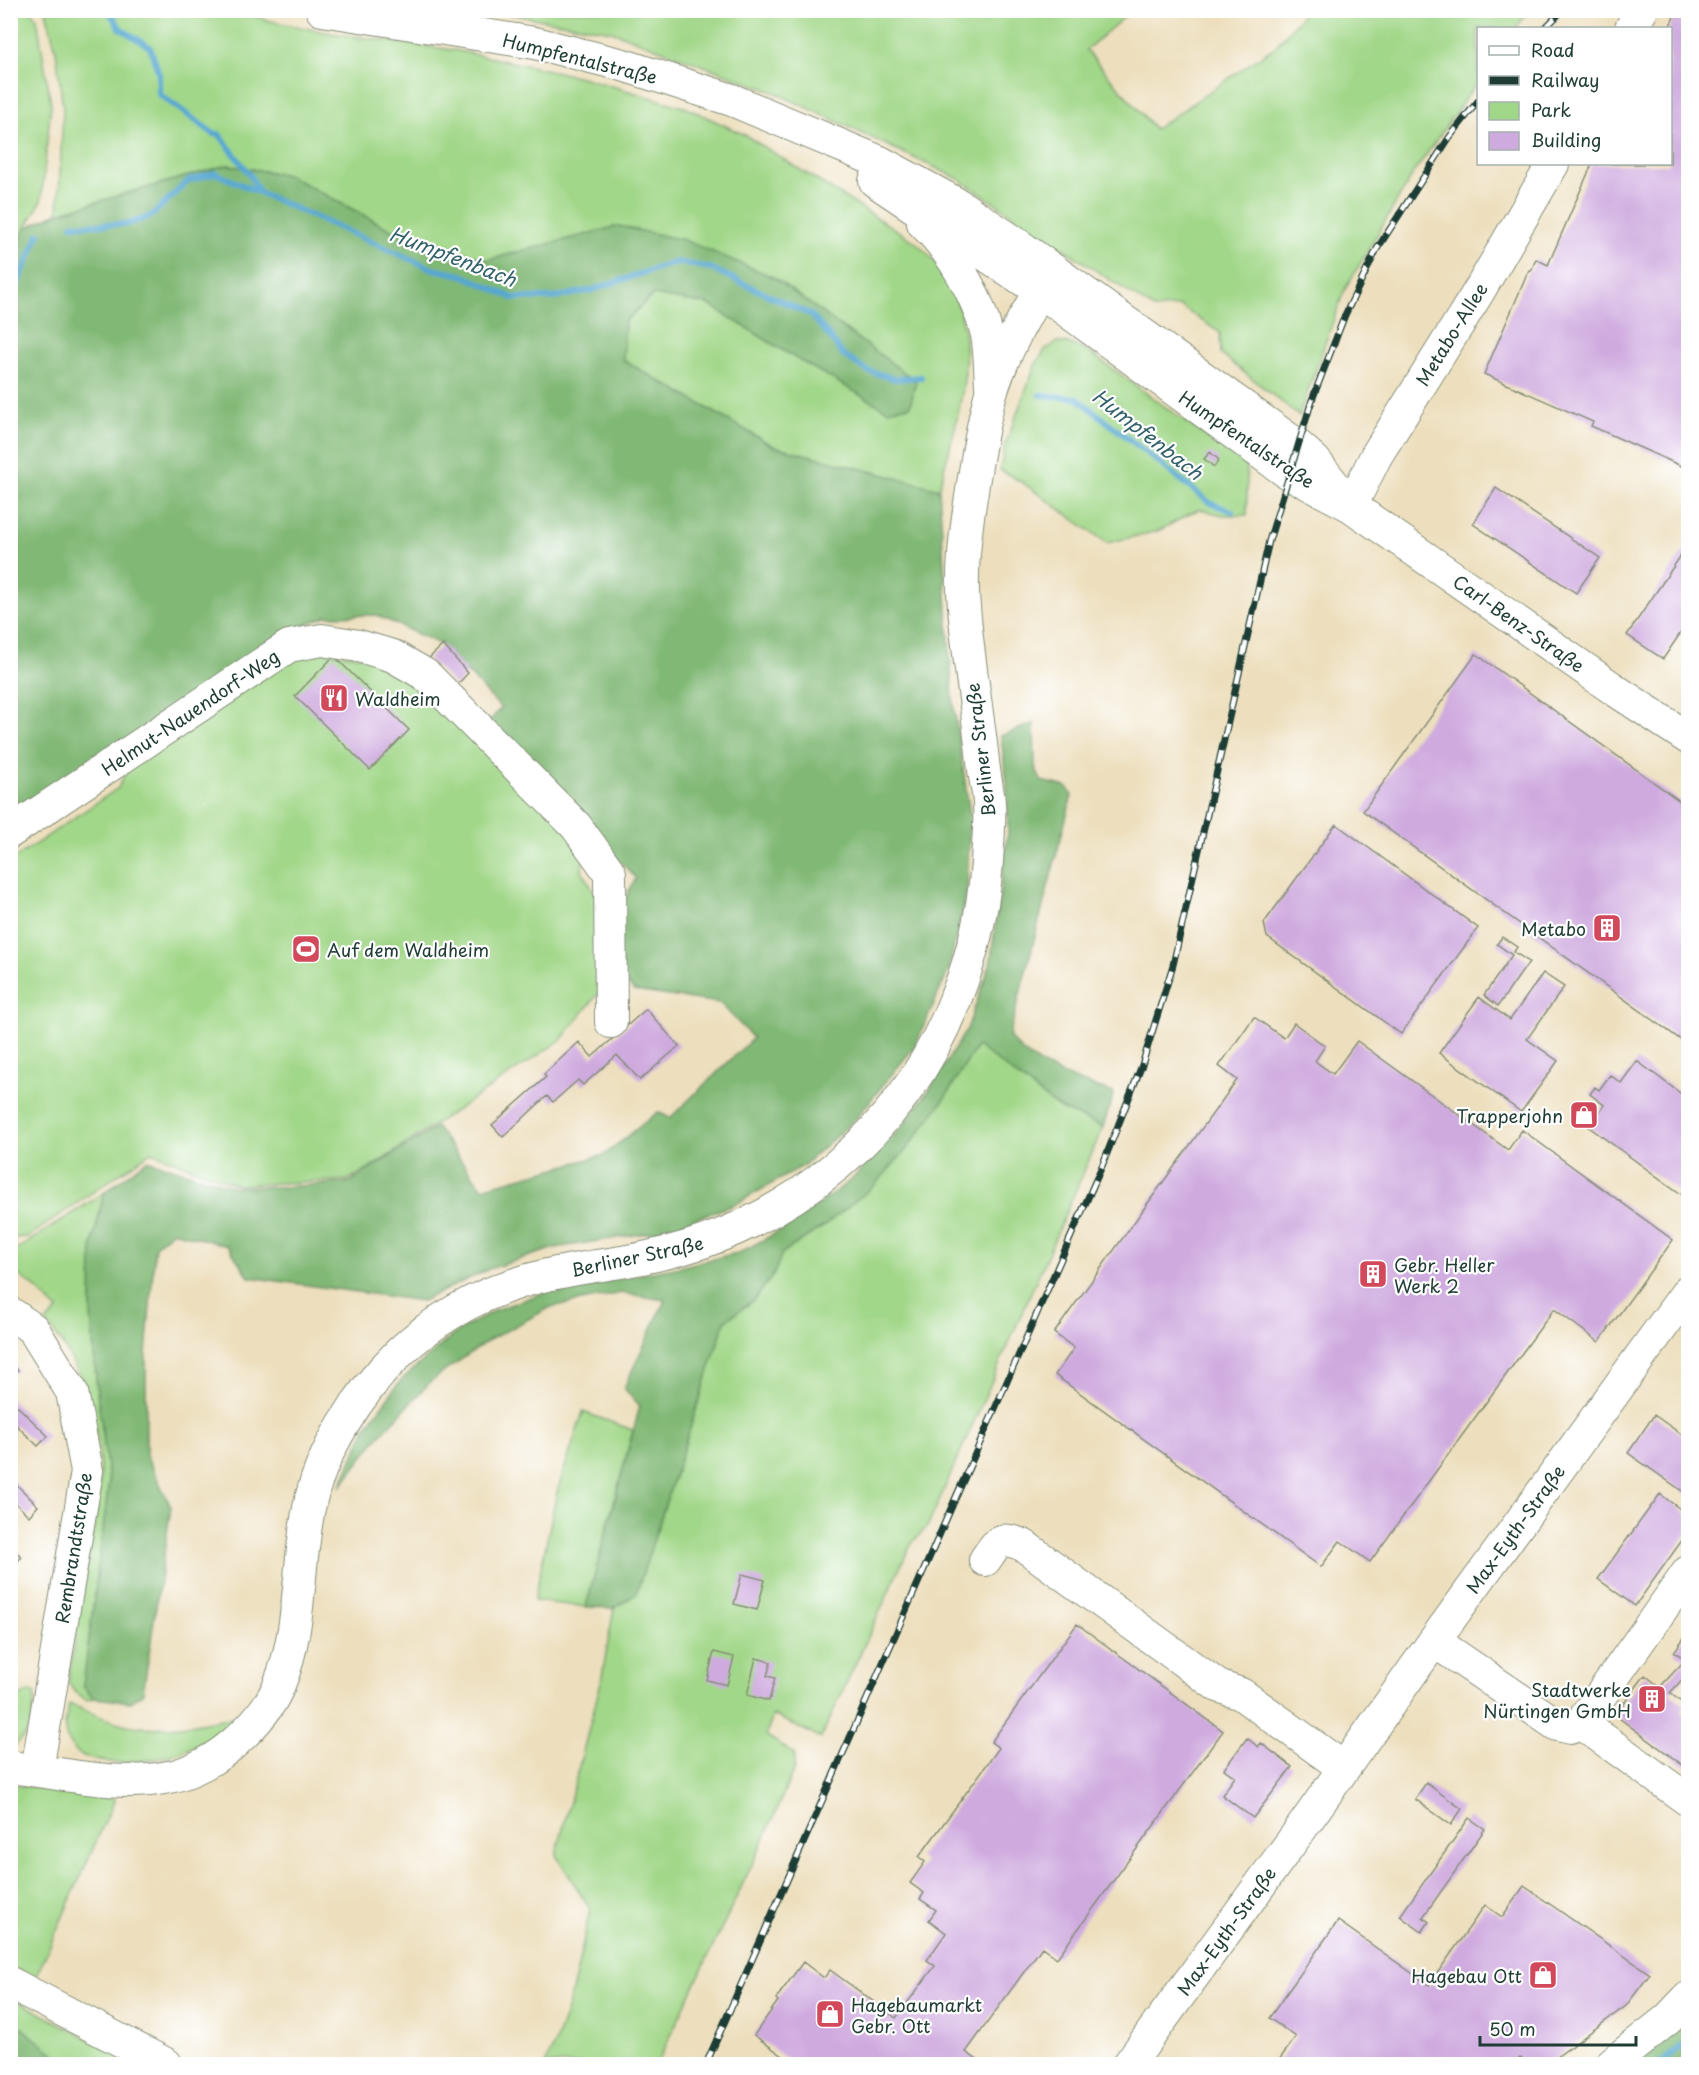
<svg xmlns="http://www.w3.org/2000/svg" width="1699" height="2075" font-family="'Playpen Sans',sans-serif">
<rect width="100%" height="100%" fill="#fff"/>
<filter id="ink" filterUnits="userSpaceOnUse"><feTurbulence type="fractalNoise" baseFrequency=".0167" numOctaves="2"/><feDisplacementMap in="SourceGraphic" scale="12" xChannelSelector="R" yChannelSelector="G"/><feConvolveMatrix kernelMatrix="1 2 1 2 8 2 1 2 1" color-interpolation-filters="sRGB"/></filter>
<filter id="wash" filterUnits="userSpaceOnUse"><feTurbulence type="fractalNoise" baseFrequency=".008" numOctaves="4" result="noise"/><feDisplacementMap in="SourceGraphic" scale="24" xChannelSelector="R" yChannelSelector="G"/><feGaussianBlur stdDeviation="1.35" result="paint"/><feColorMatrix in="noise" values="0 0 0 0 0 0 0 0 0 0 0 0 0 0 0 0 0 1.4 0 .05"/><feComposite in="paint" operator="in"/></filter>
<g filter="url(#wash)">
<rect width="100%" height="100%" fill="#eddfbd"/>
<path fill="#a1d788" stroke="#608a5e" stroke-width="1.5" d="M11,11H32L37,19L51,104L41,202L25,228L11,261Z
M46,11H241L266,20L330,33L460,51L581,77L687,108L745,135L914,241C922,248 930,256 937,264C989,336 958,412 939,489L773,446L623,360L625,321L653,295L708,304L792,356L887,409L910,405L916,381L773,277L618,226L488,260L399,234L288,175L227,165L58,213L63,109L56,51Z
M488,11H1131L1086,50L1155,129L1276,46L1306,11H1529L1516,28H1478V81L1414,172L1344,291L1299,416L1221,354L1220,333L1180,306L1154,309L957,178L776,93L611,31Z
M1057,342L1071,344L1089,352L1247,466V515H1223L1199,509L1158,531L1107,543L1020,481L1000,470L1005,445L1036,363L1045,350Z
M303,650L369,657L420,684L585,846L582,870L602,907L601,990L561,1040L376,1164L348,1180L238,1185L151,1152L28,1237L11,1238V861L118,788L128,768Z
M977,1045L1059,1108L1103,1127C1046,1261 986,1393 928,1526L911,1544L821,1738L773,1715L766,1735L794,1754V1769L765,1837L657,2064H545C570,2016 579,1962 590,1909L556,1855L601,1682L614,1608L636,1594L725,1321L754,1300L774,1274L782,1253L824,1226L942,1102Z
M104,1193L92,1246L91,1314L97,1391L109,1482L83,1686L93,1698L86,1700L73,1690L68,1682C75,1641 81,1601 88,1560C92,1535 99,1508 100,1483C101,1421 85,1370 46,1322L58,1310L31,1284L11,1270V1253Z
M583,1412L633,1430L586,1607L534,1601L557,1492Z
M28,1692L35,1693C32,1718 34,1733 11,1748V1700Z
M69,1704C92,1713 116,1725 141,1727C172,1730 203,1722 234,1717C221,1731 207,1742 189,1749C161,1761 78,1777 66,1736C63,1725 67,1715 69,1704Z
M10,1784L115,1799L35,1979L11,1967Z
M10,1997L136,2064H67L11,2021Z"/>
<path fill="#80b874" stroke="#507a54" stroke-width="1.5" d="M227,165L288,175L399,234L488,260L618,226L684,240L773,277L916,381L910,406L887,410L792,356L708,304L653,295L625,321L623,360L773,446L939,489L953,701L970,815L967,891L948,972L915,1046L856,1118L803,1166L736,1204L660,1231L555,1248L489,1269L422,1301L249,1277L228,1246L173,1231L155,1246L146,1354V1455L171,1507L143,1693L131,1702L93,1698L83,1686L109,1482L97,1391L91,1314L92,1246L104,1193L147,1160L235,1187H287L350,1182L436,1127L482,1188L604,1155L658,1112L670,1118L753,1038L720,1003L634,991L618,973L616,914L636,878L487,724L501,708L442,645L376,615L326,616L295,629L11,819L10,261L25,228L58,213Z
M1034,723L1035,766L1041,781L1067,787L1072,795L1009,1036C1028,1066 1081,1082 1114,1093L1103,1127L1059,1108L977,1046L942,1102L906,1150L874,1186L824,1226L782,1253L774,1274L754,1300L725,1321L636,1594L614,1608L586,1607L640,1406L624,1388L665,1300L622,1293L551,1307L489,1340L431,1381L375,1441L340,1487L367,1426L400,1381L454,1334L495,1310L549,1291L675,1268L741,1252L794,1223L852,1179L899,1130L929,1090L967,1029L990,965L1008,832L1007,784L1001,736Z
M1688,2010V2064H1626Z
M11,2021H13L67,2064H11Z"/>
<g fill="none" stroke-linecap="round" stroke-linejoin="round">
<path stroke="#57a7d1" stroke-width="6" d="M108,10L121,29L150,47L159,74V94L214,134H219L250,175L259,192
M72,225L128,224L151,216L188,181L215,173L433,269L462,275L513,298H553L592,290L676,262L710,268L811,315L830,337L843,355L868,371L896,379L921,377
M10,301L39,234
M1040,395L1077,398L1210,503L1232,511
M1660,2064L1688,2041"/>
</g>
<g id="blocks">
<path fill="#cfaadf" d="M1677,10H1688V469L1591,426L1593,422L1484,374L1529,270L1531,271L1536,259L1548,265L1592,164H1670L1669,28Z
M1210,452L1219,460L1214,467L1204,459Z
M1496,488L1600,558L1576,593L1473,524Z
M1688,545V622L1663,659L1627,635Z
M443,645L468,673L456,686L428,659Z
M1476,654L1688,807V1045L1363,811Z
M334,656L409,730L370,770L295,696Z
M1336,824L1478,928L1401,1034L1267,937L1264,923Z
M1502,937L1517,947L1514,952L1529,962L1498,1006L1484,995L1512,955L1497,944Z
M1543,973L1564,987L1527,1039L1558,1061L1521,1112L1439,1053L1479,997L1510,1020Z
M646,1009L679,1046L640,1080L617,1055L583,1085L578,1080L553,1102L547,1096L503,1137L492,1125L546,1077L544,1074L579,1042L592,1057Z
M1254,1017L1284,1038L1294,1023L1325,1046L1315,1061L1333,1074L1357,1041L1508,1150L1522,1130L1673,1240L1599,1342L1554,1309L1370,1562L1340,1541L1321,1567L1055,1375L1074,1348L1054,1333L1237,1080L1219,1066Z
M1637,1061L1688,1099V1199L1589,1127L1604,1105L1590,1094L1595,1087L1599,1090L1610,1075L1621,1083Z
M10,1363L18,1370L10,1377Z
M10,1399L48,1436L38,1446L16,1425L10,1431Z
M1654,1415L1688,1439V1495L1628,1453Z
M10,1478L38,1506L29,1516L10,1498Z
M1660,1494L1688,1515V1532L1635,1606L1598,1579Z
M10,1546L22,1557L12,1566L10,1564Z
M742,1574L765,1580L757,1610L734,1604Z
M1077,1624L1223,1731L1057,1958L1042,1947L966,2052L983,2064H794L754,2035L778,2001L776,1999L803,1962L824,1978L830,1970L896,2018L935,1966L927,1960L946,1933L929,1920L936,1910L920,1899L924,1893L910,1883L925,1862L919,1857L999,1748L991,1742Z
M1688,1632V1673L1670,1693L1685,1705L1681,1711L1688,1717V1769L1615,1715L1645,1675L1660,1687L1686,1659L1674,1652Z
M714,1652L734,1657L727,1685L707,1680Z
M756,1658L771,1662L767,1676L775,1678L769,1701L747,1695Z
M1247,1738L1258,1747L1261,1743L1292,1767L1253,1818L1222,1795L1235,1777L1224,1769Z
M1426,1783L1462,1809L1451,1825L1415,1799Z
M1469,1818L1485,1829L1423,1917L1429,1922L1422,1932L1400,1916Z
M1524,1886L1650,1974L1626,2006L1547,2064H1530L1520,2058L1515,2064H1276L1296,2037L1269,2018L1338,1921L1429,1985L1485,1905L1502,1917Z"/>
</g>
</g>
<g filter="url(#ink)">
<use href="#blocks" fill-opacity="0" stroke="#868e78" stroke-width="1.5"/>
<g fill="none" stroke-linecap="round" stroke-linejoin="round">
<g stroke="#868e78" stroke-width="34">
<path id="minor" d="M322,10L535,43L623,65L732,100L880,162L959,205L1017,244L1297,445L1315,461L1351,506
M1631,28L1642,10
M875,181L1040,291L1288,473L1351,506L1615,690L1688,738
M923,223C952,251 978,296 987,335C990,351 990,369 991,386
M1351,506L1376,456L1479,291L1553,164
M10,832L289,646L322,640L359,646L393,656L426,675L576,826L610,873L611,1022
M10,1313L33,1329L72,1392L87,1471L37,1770
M985,1560C999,1540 999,1536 1023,1545L1218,1686L1241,1694L1344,1768
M1434,1641L1557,1725L1570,1728L1581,1723L1688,1572
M1581,1723L1688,1800
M10,1767C62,1773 117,1788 169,1777C191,1773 217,1758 234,1743C252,1727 270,1708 279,1685C302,1629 297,1566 309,1508C320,1453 359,1392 399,1353C440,1314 492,1288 547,1275C582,1267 617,1264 652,1256C788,1227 905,1131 955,1000C975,950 986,899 988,845C989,831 990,817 989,803C988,789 984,775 983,761C977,704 966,649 963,592C962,560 966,528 971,497C976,464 982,424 991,393C1005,350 1029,306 1054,270
M10,1983L166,2064
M1129,2064L1298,1833L1434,1641L1688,1291
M1611,2064L1668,2019L1688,1998"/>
</g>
<use href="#minor" stroke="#fff" stroke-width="32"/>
<g stroke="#1f3d34" stroke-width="7">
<path id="rail" d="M1545,28L1563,10
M706,2064L1102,1166L1142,1065L1173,965L1269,541L1312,400L1345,315L1377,249L1449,138L1478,101"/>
</g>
<use href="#rail" stroke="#fff" stroke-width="4.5" stroke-dasharray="14" stroke-linecap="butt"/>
</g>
</g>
<defs>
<g id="restaurant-square" transform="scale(1.5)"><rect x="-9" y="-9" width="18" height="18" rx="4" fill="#d1495b" stroke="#fff"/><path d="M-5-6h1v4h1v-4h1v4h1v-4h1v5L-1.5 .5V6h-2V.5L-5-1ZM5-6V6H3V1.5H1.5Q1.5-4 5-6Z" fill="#fff"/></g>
<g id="building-square" transform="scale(1.5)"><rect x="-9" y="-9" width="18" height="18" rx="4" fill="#d1495b" stroke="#fff"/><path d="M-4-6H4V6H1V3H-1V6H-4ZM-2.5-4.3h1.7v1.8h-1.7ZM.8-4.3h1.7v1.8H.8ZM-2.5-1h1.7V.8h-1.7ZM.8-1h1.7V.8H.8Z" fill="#fff"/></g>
<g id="stadium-square" transform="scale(1.5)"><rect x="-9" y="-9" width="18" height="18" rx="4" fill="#d1495b" stroke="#fff"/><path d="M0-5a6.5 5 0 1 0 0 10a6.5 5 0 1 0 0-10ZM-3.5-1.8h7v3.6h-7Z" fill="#fff"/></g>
<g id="shop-square" transform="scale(1.5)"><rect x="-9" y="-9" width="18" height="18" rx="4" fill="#d1495b" stroke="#fff"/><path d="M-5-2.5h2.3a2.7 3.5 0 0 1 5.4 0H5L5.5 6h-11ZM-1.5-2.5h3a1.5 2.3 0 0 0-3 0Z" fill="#fff"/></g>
</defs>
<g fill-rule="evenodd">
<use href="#restaurant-square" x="334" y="698"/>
<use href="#building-square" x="1607" y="928"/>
<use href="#stadium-square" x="306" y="949"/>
<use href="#shop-square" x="1584" y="1115"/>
<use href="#building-square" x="1373" y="1274"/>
<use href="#building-square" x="1652" y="1699"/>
<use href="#shop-square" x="1543" y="1975"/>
<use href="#shop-square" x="830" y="2014"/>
</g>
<g text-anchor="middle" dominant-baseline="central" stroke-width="4.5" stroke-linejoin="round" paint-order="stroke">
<g font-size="18" fill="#1f3d34" stroke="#fff">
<text transform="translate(580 58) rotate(14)">Humpfentalstraße</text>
<text transform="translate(1451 334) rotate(-58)">Metabo-Allee</text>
<text transform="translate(1247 439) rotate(34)">Humpfentalstraße</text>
<text transform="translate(1519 623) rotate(35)">Carl-Benz-Straße</text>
<text transform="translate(190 712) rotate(-34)">Helmut-Nauendorf-Weg</text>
<text transform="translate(980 750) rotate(-97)">Berliner Straße</text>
<text transform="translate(637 1256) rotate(-12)">Berliner Straße</text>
<text transform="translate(1515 1529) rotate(-54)">Max-Eyth-Straße</text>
<text transform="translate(73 1548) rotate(-81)">Rembrandtstraße</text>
<text transform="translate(1226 1931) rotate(-54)">Max-Eyth-Straße</text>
</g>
<g font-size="18" fill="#1f3d34" stroke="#fff" text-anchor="start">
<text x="355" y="698">Waldheim</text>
<text x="1586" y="928" text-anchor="end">Metabo</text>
<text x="327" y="949">Auf dem Waldheim</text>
<text x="1563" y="1115" text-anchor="end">Trapperjohn</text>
<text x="1394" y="1264">Gebr. Heller<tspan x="1394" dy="21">Werk 2</tspan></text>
<text x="1631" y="1689" text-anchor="end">Stadtwerke<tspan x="1631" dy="21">Nürtingen GmbH</tspan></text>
<text x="1522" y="1975" text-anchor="end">Hagebau Ott</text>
<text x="851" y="2004">Hagebaumarkt<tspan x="851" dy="21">Gebr. Ott</tspan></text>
</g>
<g font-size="20" font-style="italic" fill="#33626b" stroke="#fff">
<text transform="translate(453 256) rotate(21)">Humpfenbach</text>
<text transform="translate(1148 434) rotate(38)">Humpfenbach</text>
</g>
</g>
<rect width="1699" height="2075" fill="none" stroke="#fff" stroke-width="36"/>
<rect x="1477" y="27" width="195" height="138" fill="#ffffff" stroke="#a5b1ae" stroke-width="1.5"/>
<rect x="1489" y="46" width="30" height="9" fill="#ffffff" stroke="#a5b1ae" stroke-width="1.5"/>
<text x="1531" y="57" font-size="18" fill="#1f3d34">Road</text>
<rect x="1489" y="76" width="30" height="9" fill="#1f3d34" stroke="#a5b1ae" stroke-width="1.5"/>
<text x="1531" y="87" font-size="18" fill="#1f3d34">Railway</text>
<rect x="1489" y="102" width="30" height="18" fill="#a1d788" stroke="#a5b1ae" stroke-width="1.5"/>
<text x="1531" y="117" font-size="18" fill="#1f3d34">Park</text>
<rect x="1489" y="132" width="30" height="18" fill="#cfaadf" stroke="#a5b1ae" stroke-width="1.5"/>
<text x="1531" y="147" font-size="18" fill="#1f3d34">Building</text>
<path d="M1480 2036v9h156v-9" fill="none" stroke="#1f3d34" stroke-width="3"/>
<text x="1489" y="2036" font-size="18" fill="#1f3d34" stroke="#ffffff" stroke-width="4.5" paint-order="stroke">50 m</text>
</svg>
